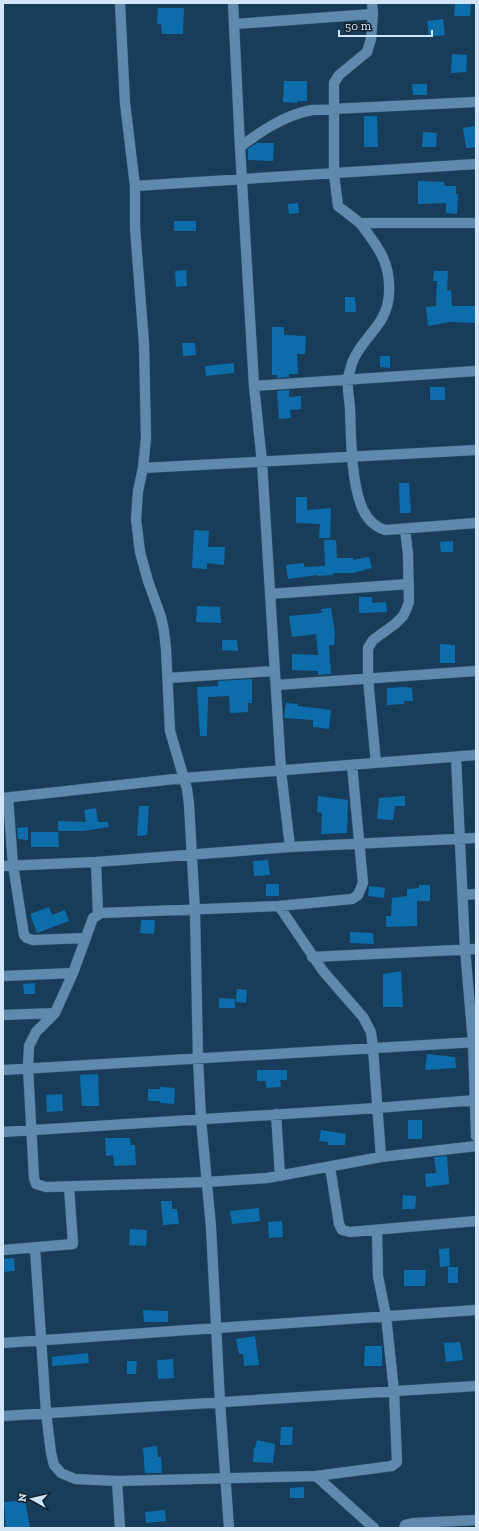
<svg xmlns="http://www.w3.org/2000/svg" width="479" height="1531" font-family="'Zilla Slab',serif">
<rect width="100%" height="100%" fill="#183d5a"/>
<path fill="#0d6daa" d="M455,3H471L470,16H454Z
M158,8H184L183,34H162L161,24H157Z
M443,19L445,35L429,37L427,21Z
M452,54L467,55L466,72L451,73Z
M284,81H307V101H297V103L283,102Z
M412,84H427V95H413Z
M364,116H377L378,147H364Z
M476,126V147L466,148L463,128Z
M423,132L437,133L436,147H422Z
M257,143H274L273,161L248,160V149Z
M418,181L444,182L445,186H456V194H458L457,214L446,213V203L418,204Z
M298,203L299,213L289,214L288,204Z
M174,221H196V231H174Z
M186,270L187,286L176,287L175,271Z
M434,271H448L447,291L451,290L452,306H476V323L450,322L428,326L426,307L436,306L437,281H433Z
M345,297H355L356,312H345Z
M272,327H284V335L306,336L305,354H297L298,374H289V377L277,378V375H272Z
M182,343H195L196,355L183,356Z
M380,356H390V368L380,367Z
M234,363V373L206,376L205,366Z
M430,387H445V400H430Z
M289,390V397L301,396V409L290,410L291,418L279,419L277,391Z
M399,483H409L411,513H400Z
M296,497H307V510L331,508L330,538H319L320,524L296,523Z
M194,530L209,531L208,547H225L224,565L207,563V569L192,568Z
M324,540H336L337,558H353V560L369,557L372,568L353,573H333V575L317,576V575L288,579L286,565L304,563V567L325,566Z
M453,541V552H441L440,542Z
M359,597H372V603L386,602L387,612L359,613Z
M197,606L220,607L221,623L196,622Z
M331,608L335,633L334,645H329L331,674L318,675V671L292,670V654L318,655L316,634L292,637L289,616L322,613L321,609Z
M222,640H237L238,651L222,650Z
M440,644L455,645V663H440Z
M252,679V703H248V712L230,713L229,696L208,697L207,736H200L197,687L218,686V681Z
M403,687L412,688L413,701H404V704L387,705V688Z
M286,703L298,704V706L331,710L329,729L313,727V720L284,718Z
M318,796L348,800L347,833L321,834L322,813L317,812Z
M405,796V806H395L393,820L377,819L379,798Z
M139,806H149L147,835L137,836Z
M96,808L98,822H108L109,827L83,831H58V821L86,822L84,810Z
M28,827V840L18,839L17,828Z
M31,832H58L59,847H31Z
M268,860L270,875L254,876L253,861Z
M266,884H279V896H266Z
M419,885H430V901H417V926L386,927V916H391L392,898L407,896V889L419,888Z
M369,886L385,888L384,898L368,896Z
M49,907L52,915L65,910L69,921L37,933L30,914Z
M141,920H155L154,934L140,933Z
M350,932L373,933L374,944L350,943Z
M401,971L403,1007H383V974Z
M35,983V994H24L23,984Z
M237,989L247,990L246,1003L236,1002Z
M219,998L235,999V1008H219Z
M427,1054L455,1057L456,1068L425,1070Z
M257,1070H287V1080H280L281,1087L266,1088V1081H257Z
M98,1074L99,1106H82L80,1075Z
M160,1087L175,1088L174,1104L160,1103V1101H148V1089H160Z
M62,1094L63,1111L47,1112L46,1095Z
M408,1120H422V1139H408Z
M321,1130L346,1134L345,1145H328V1142L319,1141Z
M105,1138H130L131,1145H135L136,1165L114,1166L113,1155L106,1156Z
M447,1156L449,1184L426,1187L425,1174L436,1173L434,1157Z
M403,1195L416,1196L415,1209H402Z
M161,1201H172V1209H177L179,1224L163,1225Z
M259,1208L260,1221L232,1224L230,1211Z
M282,1221L283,1237L269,1238L268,1222Z
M130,1229L147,1230L146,1246L129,1245Z
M449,1248L450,1266L440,1267L439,1249Z
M14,1258L15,1271L3,1272V1259Z
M448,1267H458V1283H448Z
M404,1270H426L425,1286H404Z
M143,1310L168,1311V1322H144Z
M255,1336L259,1365L244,1366L243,1354H239L236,1339Z
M460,1342L463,1360L446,1362L444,1343Z
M365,1346H382V1366H364Z
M88,1353L89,1363L52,1366V1357Z
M173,1359L174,1378L158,1379L157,1360Z
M127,1361H137L136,1374H127Z
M281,1427H293L292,1445H280Z
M257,1440L275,1444L273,1463L253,1462L254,1448H255Z
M157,1446L158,1457H161L162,1473H145L143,1448Z
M304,1487V1498H290V1488Z
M25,1500L30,1528H6L4,1502Z
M165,1510L166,1521L146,1523L145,1512Z"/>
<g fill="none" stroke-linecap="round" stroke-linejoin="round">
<g stroke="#395b76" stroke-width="11">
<path id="minor" d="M120,3L125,103L135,186V228L144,344L146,438L143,468L138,491L136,519L140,552L148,581L161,617L164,631L166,649L170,731L187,789L189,804L195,911L198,1058L201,1119L211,1227L220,1403L229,1528
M233,3L240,147L254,386L262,462L281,771L290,847
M372,3L373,14L371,39L367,52L339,75L334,83V174L338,206L360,223H476
M235,24L373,14
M240,147C261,131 285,115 312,110L476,102
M135,186L476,164
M360,223C378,247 391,262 389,294C387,327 362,336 352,363C351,367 349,373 348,378C347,387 349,398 350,408C351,437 351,478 361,505C365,516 373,526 385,530L476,523
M254,386L476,371
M143,468L476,450
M270,594L409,584
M168,678L274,671
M276,685L476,671
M456,757L465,949L473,1042L476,1136
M376,763L368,679V648L373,640L395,624L403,616L406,610L409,602L408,554L405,529
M352,765L363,883L358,895L352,899L279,906L101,913L93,918L73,973L55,1013L36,1032L29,1046L28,1068L34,1178L36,1184L46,1187L207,1182L267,1178L381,1157L476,1146
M3,798L184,778L476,755
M8,798L13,865L24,935L27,938L33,940L86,938
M96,862L98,914
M3,866L96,862L290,847L476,838
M463,895L476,894
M279,906L323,971L363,1017L371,1032L373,1048L381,1157
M312,957L476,949
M3,976L73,973
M3,1015L55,1013
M3,1070L476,1042
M276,1114L280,1176
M3,1132L377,1108L476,1100
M330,1167L339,1224L342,1230L350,1232L476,1221
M35,1248L46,1412L51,1453L54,1465L61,1473L75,1479L117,1481L316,1476
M3,1250L73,1244L69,1187
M3,1343L476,1310
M3,1416L476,1386
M117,1481L120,1528
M374,1528L316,1476L392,1466L397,1462L394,1391L386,1316L378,1276L377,1230
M404,1528L405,1525L414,1523L476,1520"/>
</g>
<use href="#minor" stroke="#608aad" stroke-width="10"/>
</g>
<rect width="479" height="1531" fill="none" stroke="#d1e5f7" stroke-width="8"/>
<g transform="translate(32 1499) rotate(278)" stroke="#132330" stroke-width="3" paint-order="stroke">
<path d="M0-3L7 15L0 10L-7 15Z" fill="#d1e5f7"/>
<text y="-6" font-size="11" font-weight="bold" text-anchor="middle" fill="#d1e5f7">N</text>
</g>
<path d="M339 30v6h93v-6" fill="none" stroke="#d1e5f7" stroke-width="2"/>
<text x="345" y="30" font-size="12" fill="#d1e5f7" stroke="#132330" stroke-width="3" paint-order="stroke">50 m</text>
</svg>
